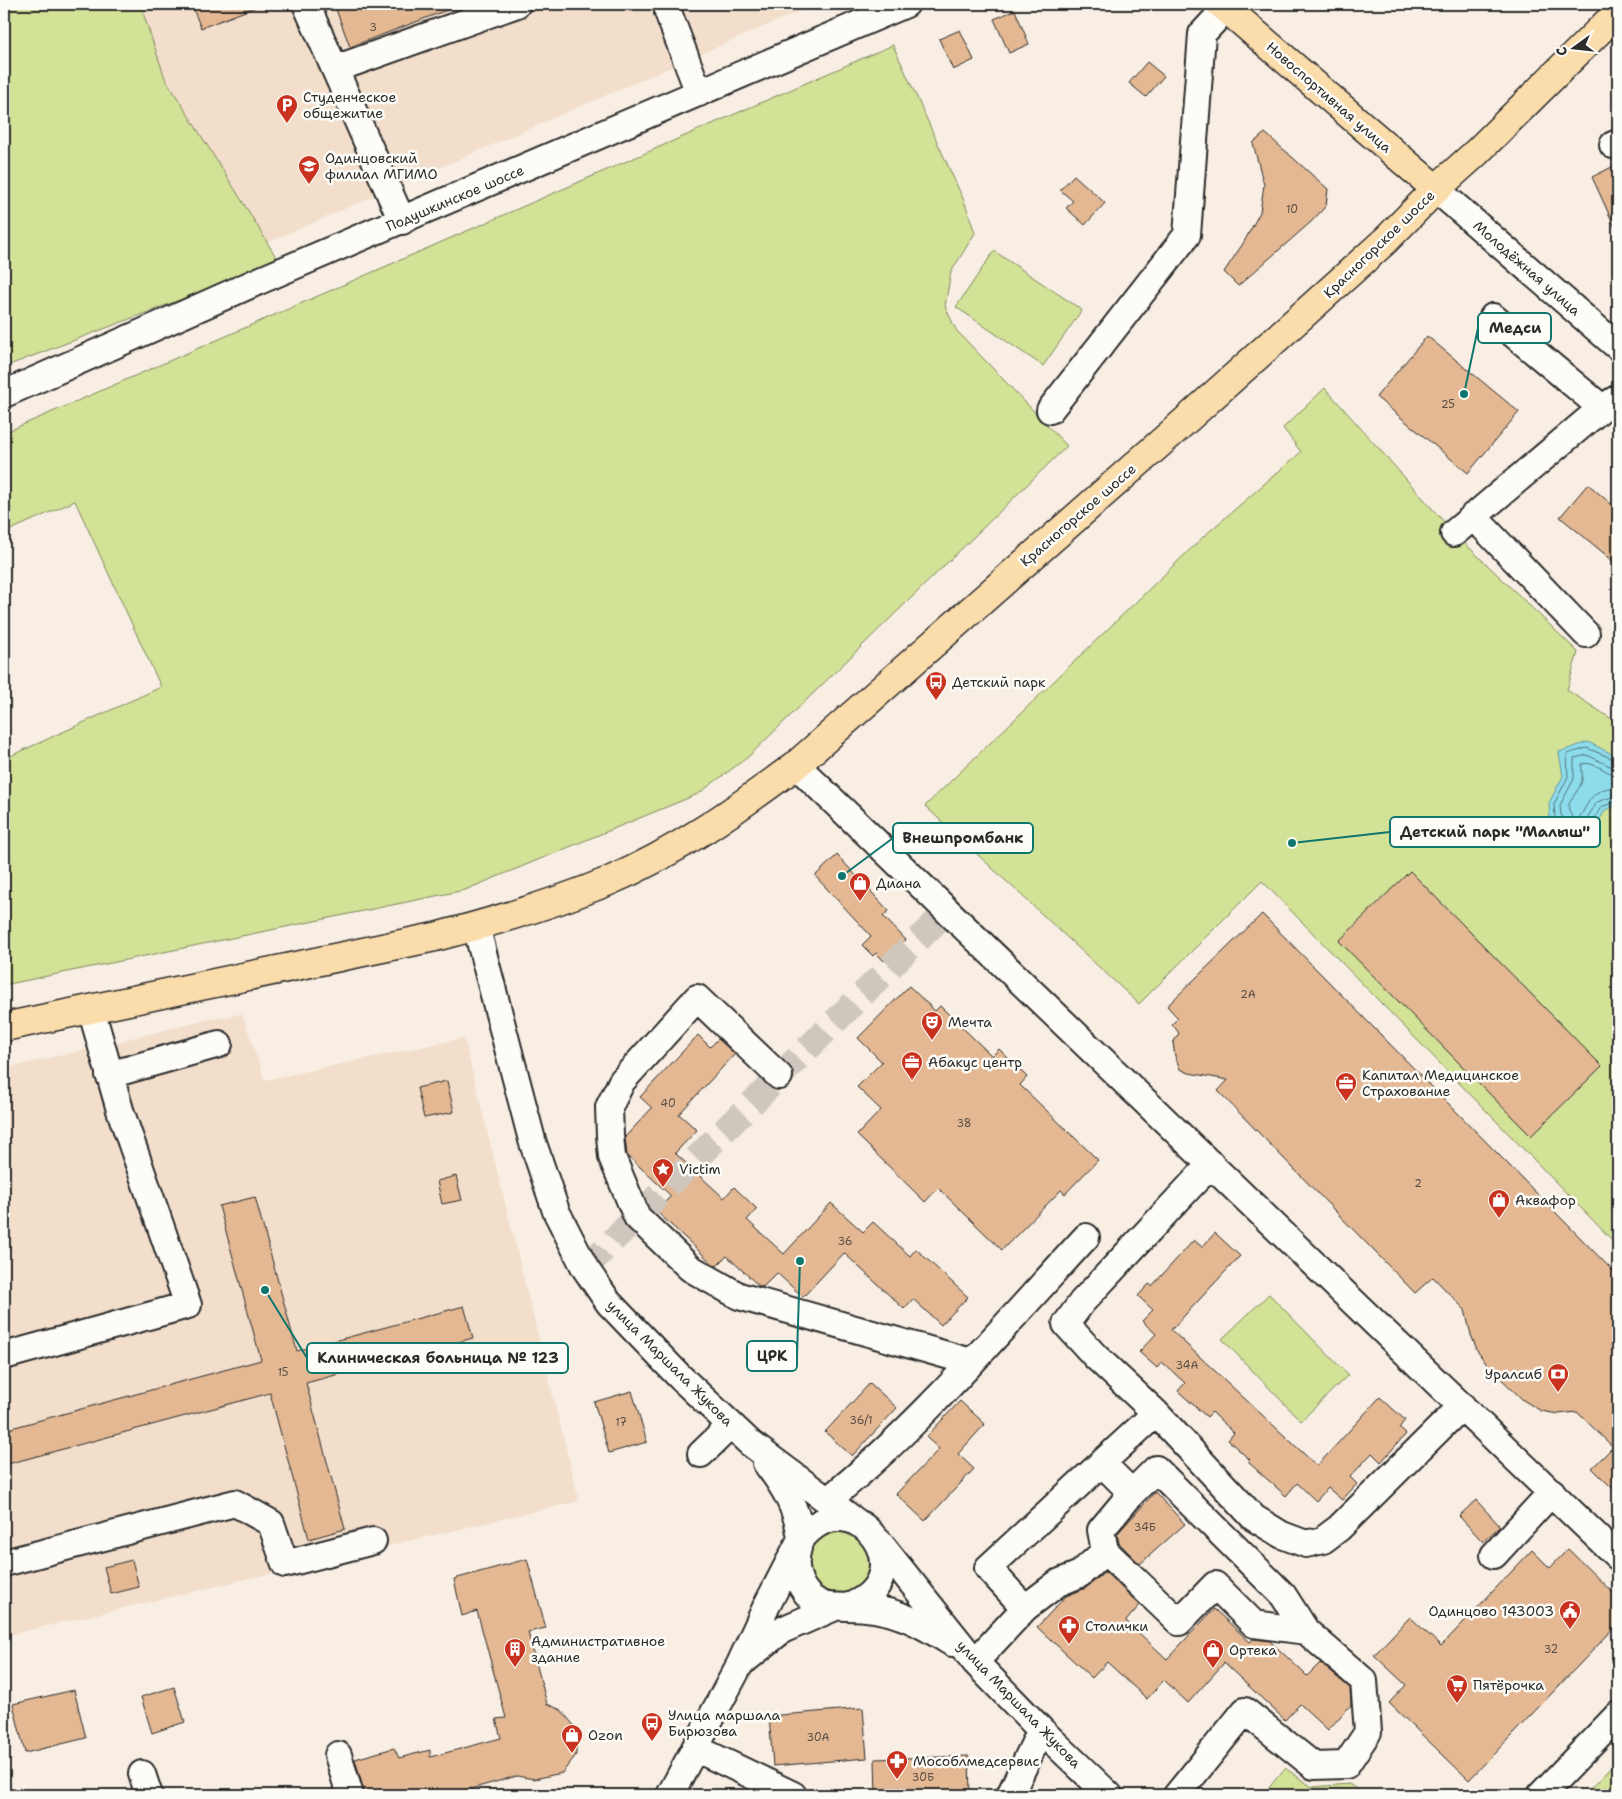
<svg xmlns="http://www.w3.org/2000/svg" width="1622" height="1799" font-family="'Shantell Sans',sans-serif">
<rect width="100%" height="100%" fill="#f8eee3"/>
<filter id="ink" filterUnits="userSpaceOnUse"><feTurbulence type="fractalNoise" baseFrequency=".02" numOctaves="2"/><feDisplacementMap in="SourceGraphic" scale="10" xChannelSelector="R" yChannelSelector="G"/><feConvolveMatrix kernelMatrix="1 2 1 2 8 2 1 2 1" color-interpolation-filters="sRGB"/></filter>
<g filter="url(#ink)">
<path fill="#f2decb" d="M131,4H816L257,247L178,122Z
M242,1014L265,1080L464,1038L579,1501L4,1636V1069L211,1019Z"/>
<path fill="#d2e296" stroke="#7e8660" d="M4,4H140L165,78L249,212L279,262L4,367Z
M893,45L965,203L975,233L951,272L945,306L956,330L1067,446L748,757L698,794L465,890L4,985V759L161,687L75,501L4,533V433Z
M994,251L1082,310L1043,366L956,307Z
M1325,388L1454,533L1578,652L1567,690L1618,723V1246L1262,881L1139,1004L925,806L1203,537L1301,452L1283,428Z
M1269,1294L1348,1375L1301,1421L1222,1339Z
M808 1562a31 31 0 1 1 62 0a31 31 0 1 1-62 0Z
M1618,1761V1795H1585Z
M1285,1768L1312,1787L1349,1784L1365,1795H1263Z"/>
<path fill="#8ddcec" stroke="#66959f" d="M1588,742L1618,757V805L1605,810L1589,840L1583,843L1566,838L1550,821L1549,803L1563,776L1559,752Z"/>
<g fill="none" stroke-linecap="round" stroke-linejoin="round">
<path stroke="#527278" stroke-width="1" d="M1618,761L1587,748L1567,754L1568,777L1554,804L1555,818L1569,834L1583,837L1585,836L1601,807L1618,801
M1618,767H1612L1587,755L1574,758V779L1560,805L1561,815L1572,828L1580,830L1597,802L1618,795
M1618,775C1606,774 1593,760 1582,764C1581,769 1583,775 1582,780C1578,797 1559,803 1575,820H1578C1590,801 1591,788 1618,787"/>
</g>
<path fill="#e3b893" stroke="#2b2b2b" d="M191,4H261V5L201,28Z
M334,4H460V5L350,47Z
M1015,10L1029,44L1009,53L994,19Z
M960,30L974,60L953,70L939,39Z
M1147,62L1164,76L1146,97L1129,83Z
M1265,133L1328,189L1326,206L1311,222L1238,286L1224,272L1244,242L1260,212L1264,185L1253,143Z
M1618,164V234L1592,177Z
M1074,175L1105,203L1085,225L1066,208L1073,201L1060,190Z
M1427,336L1519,412L1468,473L1376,397Z
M1588,484L1618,510V565L1560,517Z
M837,855L889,911L883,916L906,940L884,961L876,953L873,956L862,945L871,936L815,876Z
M1410,871L1602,1066L1531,1136L1339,941Z
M1262,914L1618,1276V1494L1592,1468L1613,1447L1577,1412L1558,1414L1541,1411L1523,1400L1488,1366L1478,1352L1471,1335L1465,1310L1433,1277L1415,1293L1218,1091L1228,1080L1189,1073L1180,1069L1175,1056L1173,1043L1179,1033L1172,1024L1178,1018L1167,1006Z
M909,986L935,1011L940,1006L992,1056L999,1049L1027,1077L1020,1085L1098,1160L1065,1194L1061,1190L1002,1250L938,1188L925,1202L857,1135L881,1110L857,1087L882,1062L858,1038Z
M698,1035L710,1047L718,1039L735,1054L679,1114L697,1130L675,1153L724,1198L734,1187L757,1209L747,1220L784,1254L831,1203L863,1232L873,1222L910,1256L916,1249L968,1297L941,1325L913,1299L904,1309L844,1253L803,1297L777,1273L763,1287L759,1286L727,1256L717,1266L713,1264L656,1211L671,1196L627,1155L625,1137L652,1108L640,1097Z
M447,1081L454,1112L424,1118L417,1088Z
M456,1176L462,1200L442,1204L437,1181Z
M255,1197L297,1351L464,1306L473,1338L306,1383L345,1529L309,1539L270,1393L4,1465V1430L261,1360L219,1206Z
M1215,1233L1240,1256L1171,1330L1317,1466L1380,1397L1405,1420L1399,1428L1406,1434L1381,1462L1372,1453L1350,1477L1357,1484L1342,1500L1328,1488L1316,1501L1297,1483L1286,1496L1248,1462L1250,1460L1228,1440L1234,1433L1212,1412L1207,1417L1178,1391L1185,1383L1162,1362L1157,1368L1139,1352L1156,1334L1142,1321L1153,1310L1138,1296L1149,1284L1152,1286L1194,1240L1202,1247Z
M870,1383L897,1408L852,1456L825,1432Z
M632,1391L647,1442L609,1453L594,1402Z
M960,1401L985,1424L958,1454L974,1469L925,1521L896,1494L939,1449L926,1437Z
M1155,1492L1185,1524L1140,1564L1119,1543L1117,1534Z
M1476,1500L1500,1526L1483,1542L1459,1516Z
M1568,1549L1618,1598V1624L1469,1780L1389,1703L1406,1685L1374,1655L1410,1617L1441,1646L1532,1550L1550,1568Z
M527,1559L546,1628L528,1632L547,1704L561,1710L576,1728V1755L562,1773L534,1779L517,1776L449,1795H365L355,1759L394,1748L399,1758L430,1750V1757L501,1738L496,1719L506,1718L477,1611L462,1616L454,1579Z
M132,1560L139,1587L111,1594L104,1567Z
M1105,1572L1140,1605L1126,1621L1167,1659L1214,1609L1250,1642L1253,1639L1270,1641L1307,1676L1320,1663L1350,1688L1351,1705L1328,1730L1300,1704L1285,1720L1224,1663L1188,1703L1164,1680L1147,1699L1107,1662L1092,1678L1037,1627L1066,1596L1086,1588Z
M174,1687L185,1722L152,1733L141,1697Z
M74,1690L86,1738L25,1753L13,1704Z
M863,1708L867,1758L773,1766L769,1716Z
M969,1756L970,1795H876L875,1759Z"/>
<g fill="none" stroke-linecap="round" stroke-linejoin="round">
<path stroke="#cfc7be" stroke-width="26" stroke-dasharray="26 13" stroke-linecap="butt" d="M585,1268L947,911"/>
<g stroke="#2b2b2b" stroke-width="30">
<path id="minor" d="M306,4L402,221
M668,12L699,93
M335,69L517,4
M1613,145L1618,143
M1436,189L1618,347
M1493,317L1602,408L1618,398
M4,394L261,280L906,4
M1050,410L1187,235L1202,34L1226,8
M1473,516L1586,634
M1454,533L1602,408
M796,765L1618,1557
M476,926L532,1140L556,1211L585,1268L609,1303L679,1376L750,1443L859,1524
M109,1075L219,1044
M779,1076L697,998L622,1081L609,1107L610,1136L612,1157L637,1217L690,1268L739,1296L971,1362
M4,1356L188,1305L120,1110L91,1009
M1156,1413L1254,1518L1282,1535L1306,1544L1323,1540L1339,1528L1462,1406
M701,1454L731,1425
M766,1463C784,1486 798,1510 801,1539
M1132,1493L1156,1469L1283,1595L1306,1631L1364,1681L1368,1732L1346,1765L1314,1766L1245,1711L1177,1795
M828,1500C923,1423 1003,1327 1086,1237
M879,1542L975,1662L1041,1730L1109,1795
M798,1548C791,1571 801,1597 824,1605C832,1607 839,1606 847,1607C865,1607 885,1610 901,1616C919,1622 936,1633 952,1643
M1105,1551L1179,1622L1215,1585L1254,1624L1306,1631
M1494,1555L1552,1492
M4,1563L235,1503L271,1523L285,1564L373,1541
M1025,1608L1058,1583L1080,1574L1105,1551L1101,1530L1132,1493L1102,1463
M745,1660L782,1630L835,1607
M975,1662L1025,1608L988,1568L1156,1413L1095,1356L1066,1324L1082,1302L1211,1164
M695,1748L793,1795
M338,1755L350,1795
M142,1774L149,1795
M670,1795L740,1664L767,1605L801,1539C854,1474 928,1578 847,1607
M1010,1795L1041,1730
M1541,1795L1618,1715"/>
</g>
<g stroke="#2b2b2b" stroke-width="31">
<path id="major" d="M1221,4L1436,189
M4,1027L435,937C493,922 553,904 609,881C677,852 737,809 796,765L1174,431L1386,240L1436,189L1477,152L1618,12"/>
</g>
<use href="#minor" stroke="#fdfcf7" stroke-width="26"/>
<use href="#major" stroke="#fbdcab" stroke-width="28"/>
</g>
</g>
<defs>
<g id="parking-pin" transform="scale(1.125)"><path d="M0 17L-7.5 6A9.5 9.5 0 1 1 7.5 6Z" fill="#c8321e" stroke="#fdfcf7"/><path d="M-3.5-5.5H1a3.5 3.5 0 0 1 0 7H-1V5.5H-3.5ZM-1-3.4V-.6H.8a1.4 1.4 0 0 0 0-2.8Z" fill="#fff"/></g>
<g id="university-pin" transform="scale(1.125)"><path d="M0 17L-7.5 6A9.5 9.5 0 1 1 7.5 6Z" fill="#c8321e" stroke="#fdfcf7"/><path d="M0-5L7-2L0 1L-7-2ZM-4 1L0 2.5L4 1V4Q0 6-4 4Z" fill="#fff"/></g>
<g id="bus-pin" transform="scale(1.125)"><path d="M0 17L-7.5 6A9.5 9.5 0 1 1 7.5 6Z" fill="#c8321e" stroke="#fdfcf7"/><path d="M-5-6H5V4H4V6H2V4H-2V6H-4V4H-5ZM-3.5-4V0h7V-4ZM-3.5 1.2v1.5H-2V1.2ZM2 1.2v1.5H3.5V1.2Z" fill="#fff"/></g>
<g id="shop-pin" transform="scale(1.125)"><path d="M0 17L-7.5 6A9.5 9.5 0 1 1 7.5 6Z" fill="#c8321e" stroke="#fdfcf7"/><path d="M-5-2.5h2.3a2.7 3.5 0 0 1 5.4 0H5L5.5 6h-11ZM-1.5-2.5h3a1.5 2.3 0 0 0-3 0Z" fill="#fff"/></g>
<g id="theatre-pin" transform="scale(1.125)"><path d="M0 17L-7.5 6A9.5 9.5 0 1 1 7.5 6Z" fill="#c8321e" stroke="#fdfcf7"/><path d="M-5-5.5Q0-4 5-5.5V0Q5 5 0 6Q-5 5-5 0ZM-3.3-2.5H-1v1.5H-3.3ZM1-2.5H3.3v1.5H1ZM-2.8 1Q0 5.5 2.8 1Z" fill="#fff"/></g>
<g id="office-pin" transform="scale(1.125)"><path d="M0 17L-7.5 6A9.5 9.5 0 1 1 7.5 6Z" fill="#c8321e" stroke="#fdfcf7"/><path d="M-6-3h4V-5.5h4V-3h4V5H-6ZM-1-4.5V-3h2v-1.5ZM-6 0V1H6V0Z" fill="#fff"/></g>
<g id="sight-pin" transform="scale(1.125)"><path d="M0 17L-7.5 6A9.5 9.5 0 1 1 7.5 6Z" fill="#c8321e" stroke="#fdfcf7"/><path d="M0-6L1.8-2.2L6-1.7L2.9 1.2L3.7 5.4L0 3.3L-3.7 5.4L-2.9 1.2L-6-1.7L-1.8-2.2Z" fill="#fff"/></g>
<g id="bank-pin" transform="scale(1.125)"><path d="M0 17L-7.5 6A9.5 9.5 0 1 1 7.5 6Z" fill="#c8321e" stroke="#fdfcf7"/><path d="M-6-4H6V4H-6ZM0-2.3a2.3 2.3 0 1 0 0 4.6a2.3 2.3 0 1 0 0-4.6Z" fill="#fff"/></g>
<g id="civic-pin" transform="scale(1.125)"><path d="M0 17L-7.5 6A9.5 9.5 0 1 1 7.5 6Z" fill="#c8321e" stroke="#fdfcf7"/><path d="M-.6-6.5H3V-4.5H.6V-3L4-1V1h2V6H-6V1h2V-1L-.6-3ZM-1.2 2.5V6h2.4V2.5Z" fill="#fff"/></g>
<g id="pharmacy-pin" transform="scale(1.125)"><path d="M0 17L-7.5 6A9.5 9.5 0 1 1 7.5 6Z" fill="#c8321e" stroke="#fdfcf7"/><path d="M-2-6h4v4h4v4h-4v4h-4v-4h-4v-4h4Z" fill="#fff"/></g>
<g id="building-pin" transform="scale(1.125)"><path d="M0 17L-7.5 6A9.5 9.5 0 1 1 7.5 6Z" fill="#c8321e" stroke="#fdfcf7"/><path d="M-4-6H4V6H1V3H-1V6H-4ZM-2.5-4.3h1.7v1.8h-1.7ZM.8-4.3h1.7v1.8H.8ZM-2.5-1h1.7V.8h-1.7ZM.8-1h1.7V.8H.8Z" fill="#fff"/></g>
<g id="supermarket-pin" transform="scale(1.125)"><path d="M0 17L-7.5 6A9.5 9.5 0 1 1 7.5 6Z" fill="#c8321e" stroke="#fdfcf7"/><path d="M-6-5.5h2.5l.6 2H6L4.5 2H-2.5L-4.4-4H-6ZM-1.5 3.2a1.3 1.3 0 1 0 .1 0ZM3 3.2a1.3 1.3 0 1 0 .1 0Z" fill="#fff"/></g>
</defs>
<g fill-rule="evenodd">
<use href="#parking-pin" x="287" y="105"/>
<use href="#university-pin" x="309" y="166"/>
<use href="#bus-pin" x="936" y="682"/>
<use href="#shop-pin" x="860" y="883"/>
<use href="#theatre-pin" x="932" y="1022"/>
<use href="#office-pin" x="912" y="1062"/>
<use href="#office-pin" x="1346" y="1083"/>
<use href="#sight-pin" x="663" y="1169"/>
<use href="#shop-pin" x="1499" y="1200"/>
<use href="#bank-pin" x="1558" y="1374"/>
<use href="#civic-pin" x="1570" y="1611"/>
<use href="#pharmacy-pin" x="1069" y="1626"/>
<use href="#building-pin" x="515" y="1649"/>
<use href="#shop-pin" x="1213" y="1650"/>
<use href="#supermarket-pin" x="1457" y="1685"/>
<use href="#bus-pin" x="652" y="1723"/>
<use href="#shop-pin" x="572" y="1735"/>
<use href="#pharmacy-pin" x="897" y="1761"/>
</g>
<g text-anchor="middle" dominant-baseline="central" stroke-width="5" stroke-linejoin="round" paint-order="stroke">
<g font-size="11" fill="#594e45">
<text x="373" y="27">3</text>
<text x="1292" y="209">10</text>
<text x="1448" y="404">25</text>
<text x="1248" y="994">2А</text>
<text x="668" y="1103">40</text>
<text x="964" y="1123">38</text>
<text x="1418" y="1183">2</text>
<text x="845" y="1241">36</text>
<text x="1187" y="1365">34А</text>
<text x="283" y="1372">15</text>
<text x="861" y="1420">36/1</text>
<text x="621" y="1422">17</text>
<text x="1145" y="1527">34Б</text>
<text x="1551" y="1649">32</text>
<text x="818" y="1737">30А</text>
<text x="923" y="1777">30Б</text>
</g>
<g font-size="14" fill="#2b2b2b" stroke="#fdfcf7" text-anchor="start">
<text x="303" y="97">Студенческое<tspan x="303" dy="16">общежитие</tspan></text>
<text x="325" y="158">Одинцовский<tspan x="325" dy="16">филиал МГИМО</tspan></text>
<text x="952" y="682">Детский парк</text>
<text x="876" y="883">Диана</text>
<text x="948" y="1022">Мечта</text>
<text x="928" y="1062">Абакус центр</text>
<text x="1362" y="1075">Капитал Медицинское<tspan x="1362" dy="16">Страхование</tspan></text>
<text x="679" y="1169">Victim</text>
<text x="1515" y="1200">Аквафор</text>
<text x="1542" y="1374" text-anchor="end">Уралсиб</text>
<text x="1554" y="1611" text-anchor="end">Одинцово 143003</text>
<text x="1085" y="1626">Столички</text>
<text x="531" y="1641">Административное<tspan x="531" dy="16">здание</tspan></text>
<text x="1229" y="1650">Ортека</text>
<text x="1473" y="1685">Пятёрочка</text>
<text x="668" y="1715">Улица маршала<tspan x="668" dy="16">Бирюзова</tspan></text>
<text x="588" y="1735">Ozon</text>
<text x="913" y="1761">Мособлмедсервис</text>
</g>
<g font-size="14" fill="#2b2b2b" stroke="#fdfcf7">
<text transform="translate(1329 97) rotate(41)">Новоспортивная улица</text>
<text transform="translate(455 198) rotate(-23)">Подушкинское шоссе</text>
<text transform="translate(1379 244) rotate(-44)">Красногорское шоссе</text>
<text transform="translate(1527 268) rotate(41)">Молодёжная улица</text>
<text transform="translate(1078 515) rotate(-41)">Красногорское шоссе</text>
<text transform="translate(670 1363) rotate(45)">улица Маршала Жукова</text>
<text transform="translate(1019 1704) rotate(46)">улица Маршала Жукова</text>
</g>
</g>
<path fill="none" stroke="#0f766e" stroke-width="2" d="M1464 394L1478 328M1292 843L1390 832M842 876L893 838M800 1261L797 1356M265 1290L307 1358"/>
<g fill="#0f766e" stroke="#fdfcf7" stroke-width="2">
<circle cx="1464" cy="394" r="5"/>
<circle cx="1292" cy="843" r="5"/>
<circle cx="842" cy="876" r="5"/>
<circle cx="800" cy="1261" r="5"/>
<circle cx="265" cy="1290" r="5"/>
</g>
<g fill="#fdfcf7" stroke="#0f766e" stroke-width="2">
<rect x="1478" y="313" width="73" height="30" rx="5"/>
<rect x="1390" y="817" width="210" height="30" rx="5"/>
<rect x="893" y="823" width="140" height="30" rx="5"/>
<rect x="747" y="1341" width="50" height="30" rx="5"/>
<rect x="307" y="1343" width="261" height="30" rx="5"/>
</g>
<g font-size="15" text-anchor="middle" font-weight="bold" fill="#2b2b2b">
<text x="1515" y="333">Медси</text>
<text x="1495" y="837">Детский парк "Малыш"</text>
<text x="963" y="843">Внешпромбанк</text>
<text x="772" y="1361">ЦРК</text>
<text x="438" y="1363">Клиническая больница № 123</text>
</g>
<rect width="1622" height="1799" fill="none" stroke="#fdfcf7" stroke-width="20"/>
<rect x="10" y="10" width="1602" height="1779" fill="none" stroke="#2b2b2b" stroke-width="2" filter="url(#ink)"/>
<g transform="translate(1574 48) rotate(255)" stroke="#fdfcf7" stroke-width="4" paint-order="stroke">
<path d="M0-4L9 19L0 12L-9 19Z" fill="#2b2b2b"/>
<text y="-8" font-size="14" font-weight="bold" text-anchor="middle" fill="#2b2b2b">С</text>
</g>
</svg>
